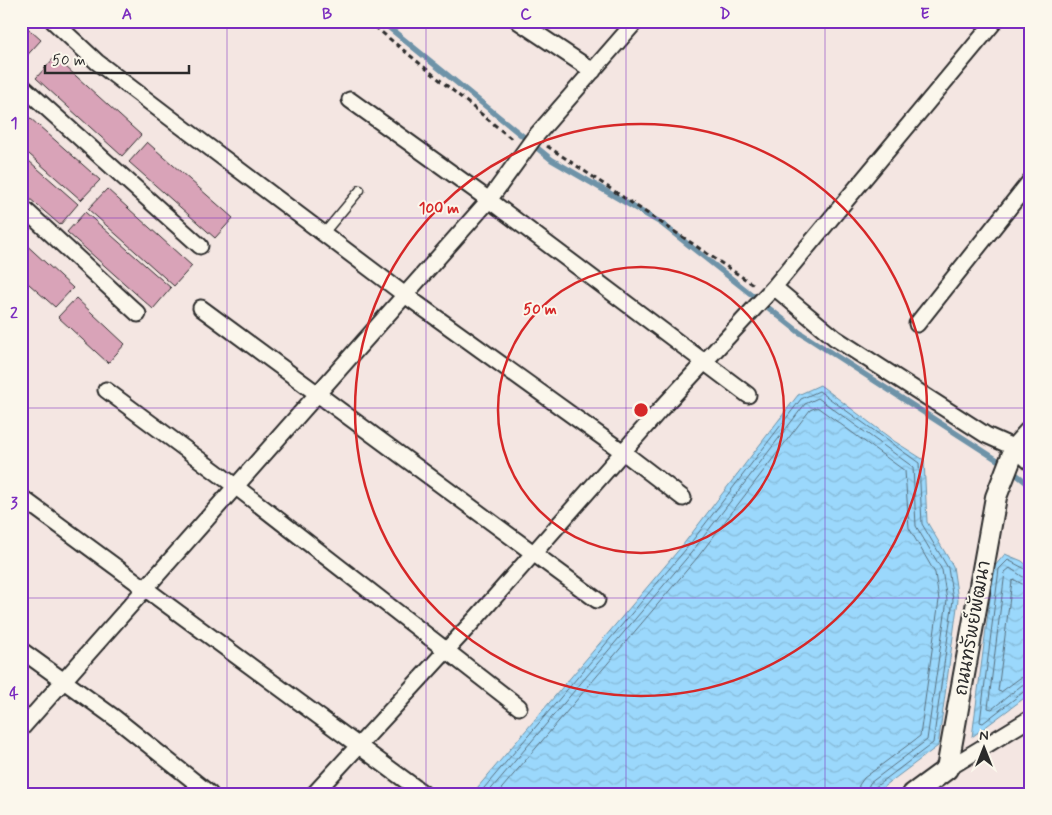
<svg xmlns="http://www.w3.org/2000/svg" width="1052" height="815" font-family="Mynerve,'Playpen Sans Thai',sans-serif">
<defs>
<pattern id="water-waves" width="16" height="10" patternUnits="userSpaceOnUse" patternTransform="scale(1.25)"><rect width="16" height="10" fill="#9bd8fc"/><path d="M0 5q4-4 8 0t8 0" fill="none" stroke="#86bad8"/></pattern>
</defs>
<rect width="100%" height="100%" fill="#f4e6e2"/>
<filter id="ink" filterUnits="userSpaceOnUse"><feTurbulence type="fractalNoise" baseFrequency=".02" numOctaves="2"/><feDisplacementMap in="SourceGraphic" scale="10" xChannelSelector="R" yChannelSelector="G"/><feConvolveMatrix kernelMatrix="1 2 1 2 8 2 1 2 1" color-interpolation-filters="sRGB"/></filter>
<g filter="url(#ink)">
<path fill="url(#water-waves)" stroke="#6e93a8" d="M820,385L894,441L924,460L927,522L953,566L958,600L938,746L874,794H472L682,546L798,395Z
M1005,554L1022,561L1031,569V693L972,737L994,567Z"/>
<g fill="none" stroke-linecap="round" stroke-linejoin="round">
<path stroke="#58707f" stroke-width="1" d="M1031,572L1008,560L999,569L980,722L983,723L1026,690L1031,689
M1031,578L1023,577L1010,568L1005,572L988,708L992,709L1022,685L1031,683
M1031,586L1022,584L1015,580L1012,581L998,691L1001,692L1020,678L1031,676
M479,794L686,549L801,399L819,391L919,463L922,524L948,568L953,600L933,743L874,788L872,794
M487,794L691,553L805,404L818,398L913,467L916,526L942,570L947,600L927,740L870,783L865,794
M497,794L697,558L810,410L817,407L905,471L909,528L935,573L939,600L920,736L864,778L859,785L858,794"/>
<path stroke="#6e93a8" stroke-width="5.5" d="M381,21L552,160L661,223L799,332L999,461L1031,486"/>
</g>
<path fill="#d9a3b8" stroke="#2b2b2b" d="M21,22L41,40L22,61L21,60Z
M55,57L141,135L122,156L36,78Z
M21,110L100,180L81,200L21,147Z
M147,142L233,218L215,238L129,162Z
M21,154L78,204L60,225L21,191Z
M107,189L192,266L174,286L88,209Z
M85,212L171,288L153,309L67,232Z
M21,240L73,288L55,307L21,277Z
M76,298L125,344L108,363L58,317Z"/>
<g fill="none" stroke-linecap="round" stroke-linejoin="round">
<g stroke="#2b2b2b" stroke-width="11">
<path id="service" d="M324,233L360,190"/>
</g>
<g stroke="#2b2b2b" stroke-width="19">
<path id="minor" d="M53,21L97,62L177,123L405,295L623,452L683,498
M518,21L593,71
M21,85L200,246
M350,100L489,200L748,395
M21,206L138,314
M774,287L835,338L986,435L1015,448L1031,463
M201,308L597,600
M917,324L1031,180
M106,390L235,486L519,707
M21,497L424,794
M21,650L115,718L210,794
M21,729L489,200L534,138L636,21
M947,769L1031,718
M314,794L478,616L659,411L774,287L995,21"/>
</g>
<g stroke="#2b2b2b" stroke-width="24">
<path id="tertiary" d="M913,794L947,769L996,497L1015,448L1031,430"/>
</g>
<path stroke="#2b2b2b" stroke-width="3" stroke-dasharray="5 4" stroke-linecap="butt" d="M368,21L513,140
M547,146L754,285"/>
<use href="#service" stroke="#fbf7ec" stroke-width="8"/>
<use href="#minor" stroke="#fbf7ec" stroke-width="15"/>
<use href="#tertiary" stroke="#fbf7ec" stroke-width="20"/>
</g>
</g>
<path fill="none" stroke="#7b2cbf" stroke-width="1" stroke-opacity="0.55" d="M227,21V794M426,21V794M626,21V794M825,21V794M21,218H1031M21,408H1031M21,598H1031"/>
<g fill="none" stroke="#d62828" stroke-width="2.5">
<circle cx="641" cy="410" r="143"/>
<circle cx="641" cy="410" r="286"/>
</g>
<g text-anchor="middle" dominant-baseline="central" stroke-width="4" stroke-linejoin="round" paint-order="stroke">
<g font-size="18" fill="#2b2b2b" stroke="#fbf7ec">
<text transform="translate(973 628) rotate(-80)">ถนนทรัพย์พัฒนา</text>
</g>
</g>
<circle cx="641" cy="410" r="8" fill="#d62828" stroke="#fbf7ec" stroke-width="2.5"/>
<g font-size="15" text-anchor="middle" font-weight="bold" fill="#d62828" stroke="#fbf7ec" stroke-width="4" stroke-linejoin="round" paint-order="stroke">
<text x="439" y="213">100 m</text>
<text x="540" y="314">50 m</text>
</g>
<rect width="1052" height="815" fill="none" stroke="#fbf7ec" stroke-width="55"/>
<g transform="translate(984 748)" stroke="#fbf7ec" stroke-width="4" paint-order="stroke">
<path d="M0-4L9 19L0 12L-9 19Z" fill="#2b2b2b"/>
<text y="-8" font-size="14" font-weight="bold" text-anchor="middle" fill="#2b2b2b">N</text>
</g>
<path d="M45 65v8h144v-8" fill="none" stroke="#2b2b2b" stroke-width="2.5"/>
<text x="52" y="65" font-size="15" fill="#2b2b2b" stroke="#fbf7ec" stroke-width="4" paint-order="stroke">50 m</text>
<rect x="28" y="28" width="996" height="760" fill="none" stroke="#7b2cbf" stroke-width="2"/>
<g font-size="16" text-anchor="middle" font-weight="bold" fill="#7b2cbf">
<text x="127" y="19">A</text>
<text x="327" y="19">B</text>
<text x="526" y="19">C</text>
<text x="725" y="19">D</text>
<text x="925" y="19">E</text>
<text x="14" y="128">1</text>
<text x="14" y="318">2</text>
<text x="14" y="508">3</text>
<text x="14" y="698">4</text>
</g>
</svg>
